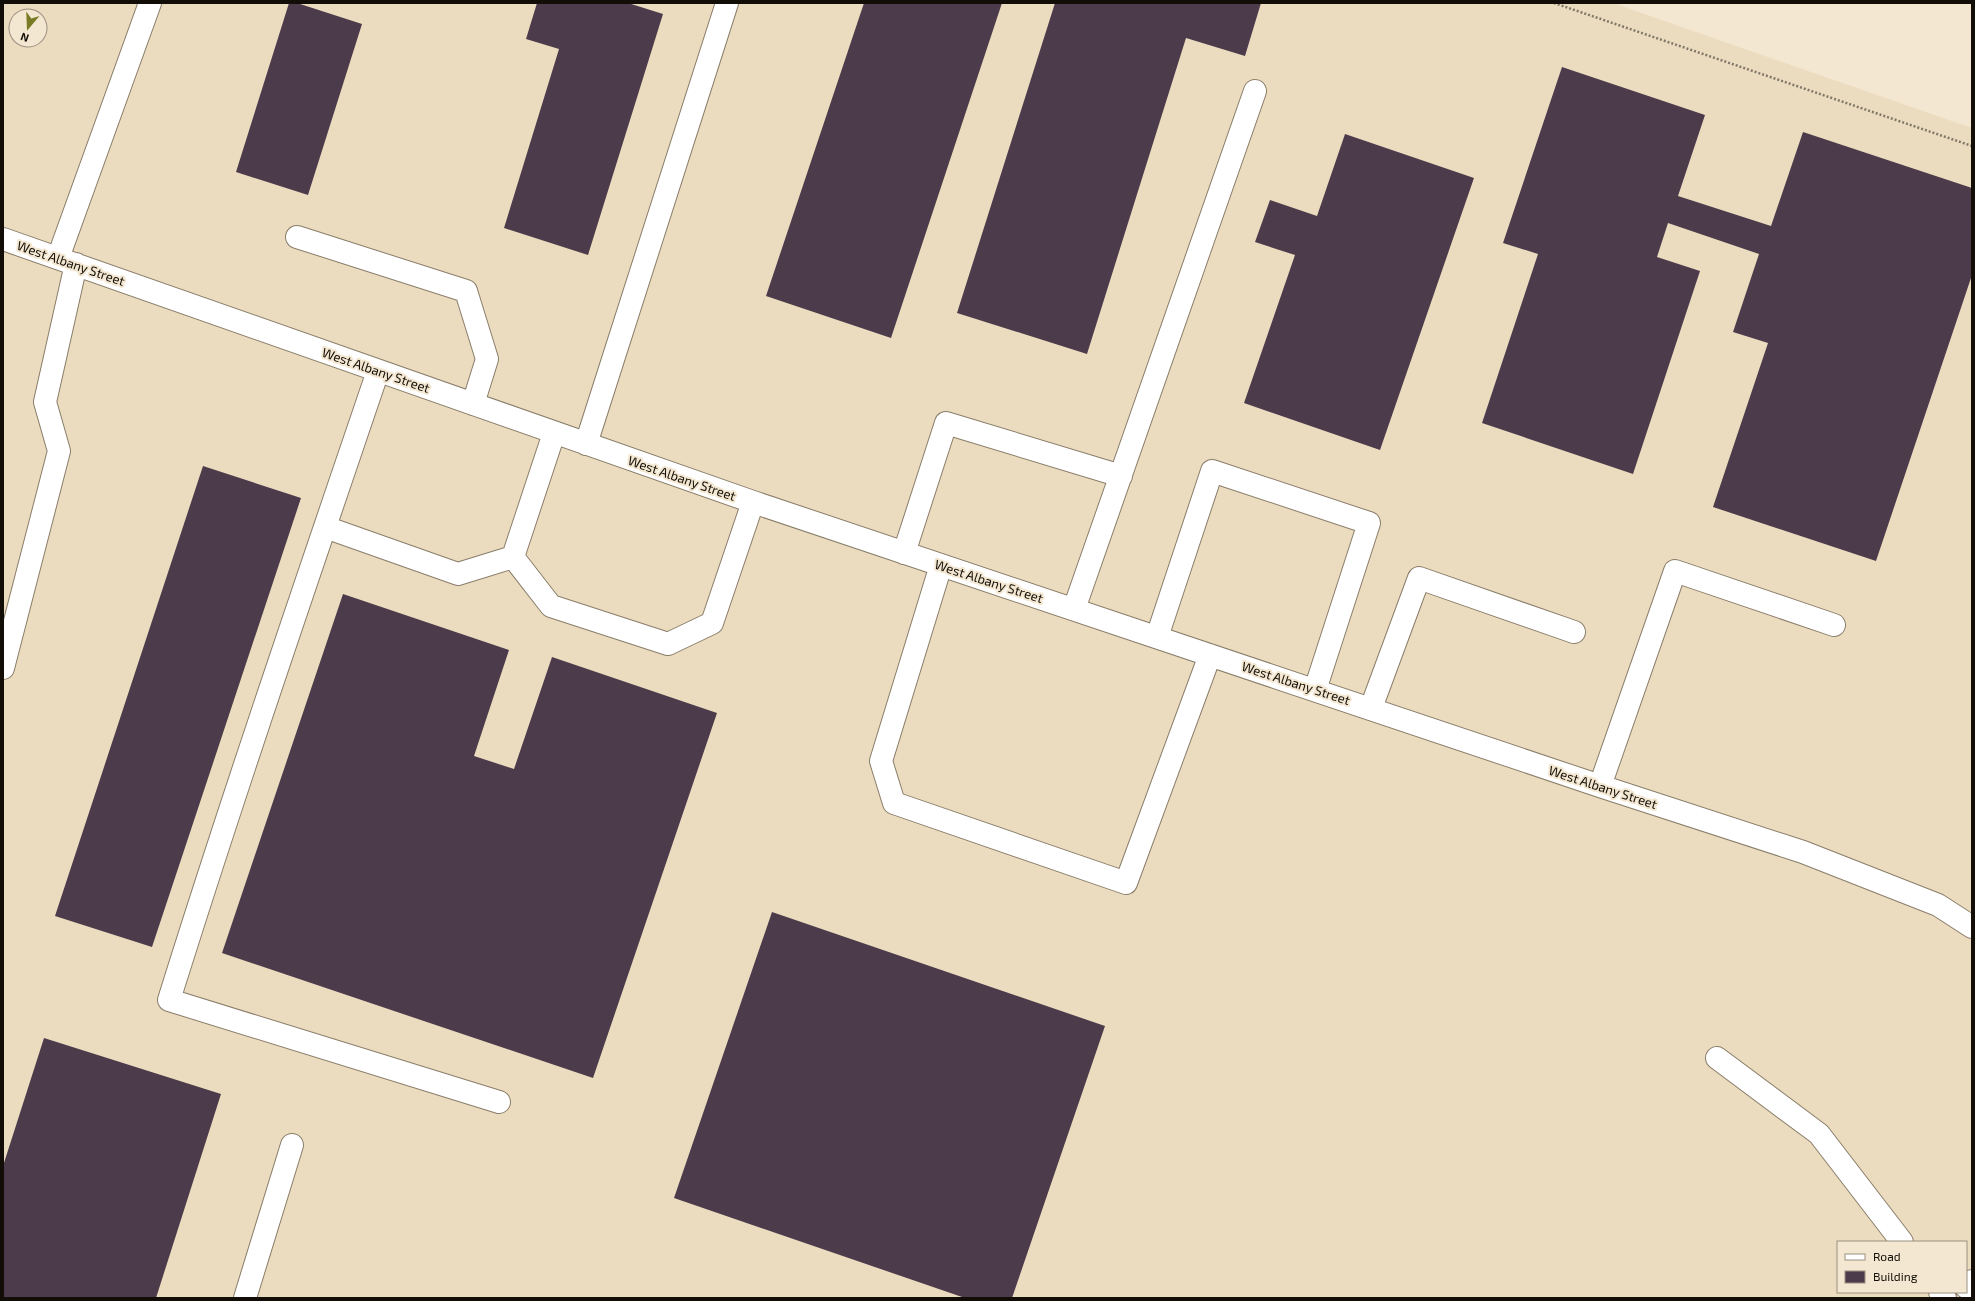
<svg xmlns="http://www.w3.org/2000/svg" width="1975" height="1301" font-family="'Exo 2',sans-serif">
<rect width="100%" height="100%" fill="#f4e7d1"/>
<path fill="#ecdcbf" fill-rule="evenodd" d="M3,3H1613L1972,128V1298H3ZM16,16H40V40H16ZM1838,1242H1966V1292H1838Z"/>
<path fill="#4c3c4b" d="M289,3H297L362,24L308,195L236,172Z
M537,3H628L663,14L588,255L504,228L559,49L526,39Z
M864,3H1002L891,338L766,296Z
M1055,3H1261L1245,56L1186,38L1087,354L957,313Z
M1562,67L1705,115L1678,196L1771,226L1803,132L1972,188V275L1876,561L1713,507L1768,343L1733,332L1759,254L1668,223L1657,257L1700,271L1633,474L1482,423L1538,254L1503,243Z
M1345,134L1474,178L1380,450L1244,403L1295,255L1255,242L1270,200L1317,216Z
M203,466L301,498L152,947L55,916Z
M343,594L509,650L474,756L514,769L552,657L717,713L593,1078L222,953Z
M772,912L1105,1026L1012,1298H965L674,1198Z
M44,1038L221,1094L156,1298H3V1166Z"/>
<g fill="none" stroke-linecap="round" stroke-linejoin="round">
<g stroke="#897d6a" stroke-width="24">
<path id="minor" d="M297,237L466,291L487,359L473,404
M3,239L753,502L1600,786L1803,852L1938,905L1972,927
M58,258L150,3
M378,371C307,580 235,789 169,1000L499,1102
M586,444L727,3
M325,527L458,574L513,557
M904,553L946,423L1121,476
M513,557L551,606L668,644L712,623L753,502
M513,557L554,433
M941,565L881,761L894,803L1126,883L1210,655
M1074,609L1255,91
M1157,637L1212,471L1369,523L1315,690
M3,668L59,451L45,402L76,264
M1371,708L1419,578L1574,632
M1600,786L1675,571L1834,625
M1717,1058L1819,1134L1902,1242
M1966,1287L1972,1281
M1940,1292L1945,1298
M245,1298L292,1145"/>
</g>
<path stroke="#80786a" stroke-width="2.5" stroke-dasharray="2 2" stroke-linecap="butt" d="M1554,3L1972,146"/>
<use href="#minor" stroke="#fff" stroke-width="22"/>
</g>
<g text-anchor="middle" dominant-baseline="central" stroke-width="4" stroke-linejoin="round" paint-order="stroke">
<g font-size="13" fill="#120e07" stroke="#f4e7d1">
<text transform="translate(71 263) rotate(19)">West Albany Street</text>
<text transform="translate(376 370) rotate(19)">West Albany Street</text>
<text transform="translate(682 478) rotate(19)">West Albany Street</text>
<text transform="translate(989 581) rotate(18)">West Albany Street</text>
<text transform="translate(1296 683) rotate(18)">West Albany Street</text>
<text transform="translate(1603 787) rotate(18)">West Albany Street</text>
</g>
</g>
<rect width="1975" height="1301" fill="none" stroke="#120e07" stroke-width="8"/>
<rect x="1837" y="1241" width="130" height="52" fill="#f4e7d1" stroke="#9a9080"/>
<rect x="1845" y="1254" width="20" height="6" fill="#ffffff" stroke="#9a9080"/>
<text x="1873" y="1261" font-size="12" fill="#120e07">Road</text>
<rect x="1845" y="1271" width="20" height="12" fill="#4c3c4b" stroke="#9a9080"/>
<text x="1873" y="1281" font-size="12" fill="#120e07">Building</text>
<g transform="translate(28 28) rotate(199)"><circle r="19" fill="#f4e7d1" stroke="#9a9080"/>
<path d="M0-3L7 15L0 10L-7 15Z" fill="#787b24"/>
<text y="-6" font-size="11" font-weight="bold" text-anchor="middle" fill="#120e07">N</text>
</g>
</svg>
